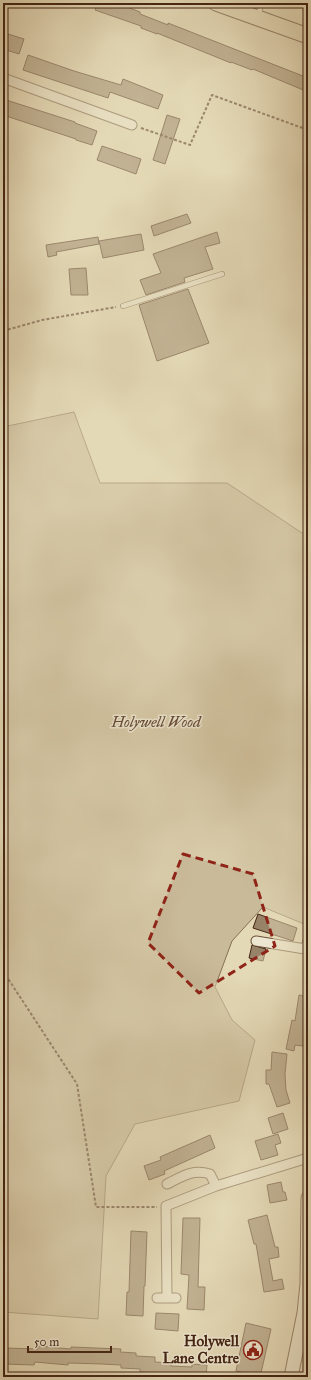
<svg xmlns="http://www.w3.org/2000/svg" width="311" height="1380" font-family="'IM FELL Great Primer',serif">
<rect width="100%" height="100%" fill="#e4d9b6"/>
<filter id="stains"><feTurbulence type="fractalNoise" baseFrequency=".005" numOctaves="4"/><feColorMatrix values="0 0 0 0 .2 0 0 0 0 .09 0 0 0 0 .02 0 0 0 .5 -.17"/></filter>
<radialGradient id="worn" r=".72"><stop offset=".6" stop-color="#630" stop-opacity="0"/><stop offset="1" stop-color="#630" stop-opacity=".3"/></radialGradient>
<path fill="#c9ba9a" stroke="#867057" d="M74,412L100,483H227L308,537V922L304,924L263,907L232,941L215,987L232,1020L255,1040L239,1101L135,1124L106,1176L98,1319L3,1312V427Z"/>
<path fill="#978368" stroke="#442514" d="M98,3H114L122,5L140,12V14L168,25V23L308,78V92L253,69L252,70L231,62V63L157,33V34L141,28V26L95,10Z
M8,34L24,39L19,54L3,49Z
M28,55L74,71L121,85L123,79L163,95L158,109L110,92L108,98L23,70Z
M3,99L75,122V123L97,131L92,145L76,140V139L3,115Z
M167,115L180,119L165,164L153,160Z
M102,146L141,159L136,174L97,160Z
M187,214L191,223L154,236L151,226Z
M217,232L220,243L205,247L213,269L184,278L185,282L146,295L140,280L161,273L153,254Z
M141,234L144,250L103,258L99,241Z
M98,237L99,244L56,252L57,255L48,257L46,245Z
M86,268L88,295H71L69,269Z
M188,289L209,343L157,361L139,305Z
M258,914L297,928L293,941L253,928Z
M252,945L266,949L263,961L249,958Z
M299,995L308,997V1031H306L303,1046L295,1045L294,1051L286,1049L292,1020L295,1021Z
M272,1052L287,1054L285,1074L286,1090L290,1103L277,1107L269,1084H266V1070H271Z
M283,1113L288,1129L273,1134L268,1118Z
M278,1134L281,1143L275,1145L278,1155L261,1160L255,1141Z
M210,1135L215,1148L164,1171L165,1174L149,1180L144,1166L161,1160L160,1157Z
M281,1182L283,1192H285L287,1200L270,1203L267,1185Z
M267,1215L275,1247H278L279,1257L269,1259L273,1281L282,1279L284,1289L264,1292L256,1244H254L248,1220Z
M183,1218H200L198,1287H205L204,1310L187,1309L189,1275L181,1274Z
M131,1231L147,1232L145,1286H144L143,1316L126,1315L127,1292H129Z
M156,1313L179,1314L178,1331L155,1329Z
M246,1323L271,1329L261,1373L255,1372V1375L236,1371Z
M38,1346L71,1349V1347L121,1349L120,1352L136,1353V1356L155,1357V1362L171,1363V1366L192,1367V1364L207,1365L206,1377H155L156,1373L140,1372V1369L121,1368V1365L102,1364L68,1363V1365L35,1362L34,1365L3,1364L4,1348L38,1349Z"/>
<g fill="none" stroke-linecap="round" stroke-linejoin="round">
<g stroke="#6c523c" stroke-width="6">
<path id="service" d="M246,12L251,3
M259,15L261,3
M123,306L222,274
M219,1376L226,1377"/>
</g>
<g stroke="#6c523c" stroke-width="11">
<path id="minor" d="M3,78L132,125
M256,941L305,949L308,941
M167,1184C183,1176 192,1169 210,1174L216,1186
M157,1298H176
M167,1298L166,1206L216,1186L308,1158"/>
</g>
<g stroke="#442514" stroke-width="15">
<path id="secondary" d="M291,1377L304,1313L307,1284L308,1198"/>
</g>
<g stroke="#442514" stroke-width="17">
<path id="primary" d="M216,3L308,36"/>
</g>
<path stroke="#442514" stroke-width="2" stroke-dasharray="3 2" stroke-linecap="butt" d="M190,3L204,8
M141,128L190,145L212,95L308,130
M3,331L42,320L116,307
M3,971L77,1084L96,1207H157"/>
<use href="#service" stroke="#ede6d0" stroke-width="4.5"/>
<use href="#minor" stroke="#ede6d0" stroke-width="9"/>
<use href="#secondary" stroke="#ede6d0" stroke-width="13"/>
<use href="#primary" stroke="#e4d9b6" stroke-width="15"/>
</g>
<path d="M0 0H311V1380H0ZM183,854L253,874L275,946L199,993L148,943Z" fill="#e4d9b6" fill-opacity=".55" fill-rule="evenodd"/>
<path fill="none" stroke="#8f2418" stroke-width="3" stroke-dasharray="8 5" stroke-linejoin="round" d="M183,854L253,874L275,946L199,993L148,943Z"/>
<defs>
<g id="civic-ring" transform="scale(1)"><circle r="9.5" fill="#ede6d0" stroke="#8f2418" stroke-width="1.5"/><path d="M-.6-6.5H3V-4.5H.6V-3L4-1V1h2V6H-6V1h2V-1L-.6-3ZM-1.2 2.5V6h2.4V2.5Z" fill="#8f2418"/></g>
</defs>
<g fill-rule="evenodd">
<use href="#civic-ring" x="253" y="1350"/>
</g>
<g text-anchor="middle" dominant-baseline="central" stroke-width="3" stroke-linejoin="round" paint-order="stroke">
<g font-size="15" font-style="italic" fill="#654a36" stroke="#ede6d0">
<text x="156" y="722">Holywell Wood</text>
</g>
<g font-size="15" font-weight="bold" fill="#442514" stroke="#ede6d0" text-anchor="end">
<text x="239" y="1341">Holywell<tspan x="239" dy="17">Lane Centre</tspan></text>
</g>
</g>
<rect width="311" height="1380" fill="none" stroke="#e4d9b6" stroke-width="16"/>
<rect x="4" y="4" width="303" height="1372" fill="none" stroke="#442514" stroke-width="2"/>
<rect x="8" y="8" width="295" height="1364" fill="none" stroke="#442514"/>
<path d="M28 1346v6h83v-6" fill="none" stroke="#442514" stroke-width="2"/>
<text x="34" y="1346" font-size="12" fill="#442514" stroke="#ede6d0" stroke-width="3" paint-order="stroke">50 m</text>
<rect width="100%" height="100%" filter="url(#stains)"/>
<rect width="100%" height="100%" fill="url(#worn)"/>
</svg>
